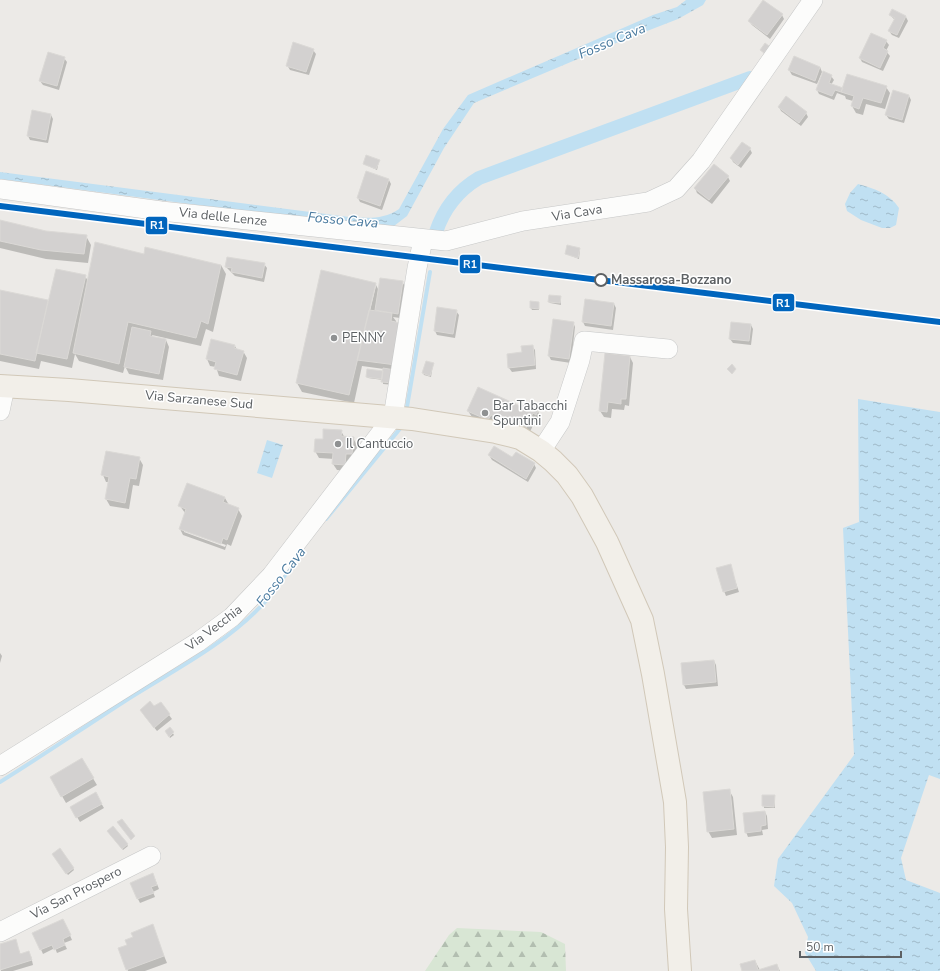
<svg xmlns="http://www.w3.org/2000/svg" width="940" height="971" font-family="'Nunito Sans',sans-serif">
<defs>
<pattern id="forest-firs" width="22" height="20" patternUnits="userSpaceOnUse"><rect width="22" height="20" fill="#d8e6d4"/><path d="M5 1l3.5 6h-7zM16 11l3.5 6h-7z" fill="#b2beb0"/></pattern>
<pattern id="water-ripples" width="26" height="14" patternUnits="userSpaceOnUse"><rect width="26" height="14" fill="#c0e0f2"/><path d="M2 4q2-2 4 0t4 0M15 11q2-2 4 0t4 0" fill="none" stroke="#9fb9c8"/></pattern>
</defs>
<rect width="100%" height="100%" fill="#eceae7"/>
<path fill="url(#forest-firs)" d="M457,928L541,932L565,944L566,971H425L449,935Z"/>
<path fill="url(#water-ripples)" d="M686,0H706L703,5L678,19L611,45L474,103L444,148L407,216L394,226L378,229L0,179V172L349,217C367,218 383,220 399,209L443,129L468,95L653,15L677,7Z
M858,184C875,189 889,193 899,208L896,225L890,228H882L861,220L847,211L845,204L850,193Z
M858,399L940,412V779L929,775L901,858L906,880L940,893V971H816L805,953L808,937L792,903L774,886L778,859L854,755L843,528L859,522Z
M267,440L283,445L272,478L257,473Z"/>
<path fill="#0003" fill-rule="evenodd" d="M782,15L784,19L770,39L752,25L749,21Z
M890,15L906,17L908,21L899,38L892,35L889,31L895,20Z
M886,41L889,45L886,51L890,56L883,71L862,62L860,58Z
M313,50L316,54L309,75L290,70L287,65Z
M64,58L67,62L59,90L43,85L40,81Z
M820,67L822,72L817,84L792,75L789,70Z
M831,76L834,80L831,85L843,89L886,87L890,93L885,109L866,104L863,115L856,113L852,106L853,101L846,99L845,96L837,93L834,100L819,94L817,90Z
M909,96L911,100L904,123L889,119L886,115Z
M779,107L806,113L808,117L801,126L781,111Z
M51,115L53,119L48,143L30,140L28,136Z
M750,149L752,153L741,168L733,162L731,158Z
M379,161L377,170L364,164Z
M728,177L730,181L712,204L697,193L695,188Z
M389,180L391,184L382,210L360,202L358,198Z
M0,221L46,232L86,236L91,245L88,263L46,259L0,248Z
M580,249L579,259L566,254Z
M145,255L221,265L226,274L213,332L206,329L201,346L152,335L153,338L166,340L169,347L163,380L129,374L125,366L123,373L79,361L75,354L72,368L41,361L39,369L0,361V291L49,301L85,276L88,281Z
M264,264L267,268L264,282L235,276L226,267Z
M402,282L405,286L400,318L393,317L396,321L394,385L383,384V380L368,378L367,377L384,372V369L362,366L354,403L302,392L297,383L375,283L379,291ZM374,285L376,286L370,311H368Z
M560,297L561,305L550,303L549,302Z
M539,303V310H532L531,308Z
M614,304L616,308L613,330L585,326L583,322Z
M456,311L459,315L455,338L437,335L435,331Z
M573,322L575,327L571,363L551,360L549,356Z
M751,325L753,329L751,345L733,343L730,339Z
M235,346L237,350L243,351L247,358L241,381L219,376L216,367L210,366L207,359Z
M532,346L535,350L536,369L512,372L509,368Z
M630,357L633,363L629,406L625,405L624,410L612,409L611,418L604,417L600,411Z
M433,364L431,377L424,375L423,373Z
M520,408L538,411L541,418L540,421L536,419L528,436L492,426L472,417L468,411Z
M341,431L345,438H353L357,445L356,460L348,471L337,470L333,464L334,459L319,458L315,451Z
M489,455L534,464L536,468L528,482L492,460Z
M139,458L143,465L139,486L133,485L129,509L110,506L106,499L109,482H106L103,475Z
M188,484L225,498L229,505L238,509L242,516L231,546L227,544L225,550L183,535L180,529L185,513L180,506ZM184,530L226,545L225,547L184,532Z
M730,565L739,592L726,596L724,591Z
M0,653L2,656L0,663Z
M714,661L716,665L718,686L686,689L684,685Z
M160,703L172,719L157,731L143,714Z
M170,728L174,735L170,738L166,731Z
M82,760L97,785L66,803L51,777Z
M729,790L733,797L737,835L712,838L708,831Z
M95,793L104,808L80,822L71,807Z
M763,796H774L775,808H764Z
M765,812L767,816L768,829L762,830L763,835L748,837L746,832Z
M113,827L128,846L123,850L109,833Z
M60,849L74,870L68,875L53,854Z
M155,879L159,889L153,892L155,897L140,903L138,899Z
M65,924L72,940L64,943L67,949L57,953L55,948L43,954L34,934Z
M152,926L167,963L145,971H128L119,949L128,945L134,938Z
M15,941L21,955L31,956L33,965L13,971H1L0,945Z
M755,961L760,970L777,965L780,971H743Z"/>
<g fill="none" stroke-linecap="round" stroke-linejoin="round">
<path stroke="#c0e0f2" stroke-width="4" d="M406,413L430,272
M326,519L403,425
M0,782C42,756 83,728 125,701C172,671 225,645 264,603C277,588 287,572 298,556"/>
<path stroke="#c0e0f2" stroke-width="14" d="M436,232C444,208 457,191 479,178L750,78"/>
</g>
<path fill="#d3d1d0" stroke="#dbd9d6" d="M763,0L783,14L767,35L748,21Z
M892,9L906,16L897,35L888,31L895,18L889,15Z
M871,33L887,40L883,48L888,51L880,68L859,58Z
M293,42L314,49L306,72L286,66Z
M765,43L769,46L764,53L760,50Z
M48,52L65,57L57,86L39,81Z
M794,56L820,67L815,81L788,70Z
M823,71L832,75L829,83L843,88L841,92L835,90L832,96L816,90Z
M847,74L887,86L881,103L863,98L859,109L851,106L854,96L841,92Z
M893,90L909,95L902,120L885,115Z
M786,96L807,112L799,123L778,107Z
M32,110L51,114L46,140L27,136Z
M742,142L751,148L738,165L730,158Z
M366,155L380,160L376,169L363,164Z
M714,164L729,176L709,200L694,188Z
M366,171L389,179L380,206L357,198Z
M0,220L46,231L87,235L84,254L41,250L0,241Z
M95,242L144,254L145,247L221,265L208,324L201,321L196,338L128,322L119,364L73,353Z
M567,245L580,248L578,258L565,254Z
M227,257L265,263L262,278L231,272L232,268L225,267Z
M56,269L86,275L67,359L36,353Z
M321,270L376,283L349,395L296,383Z
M380,278L403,281L398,314L375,310Z
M0,290L48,300L35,361L0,354Z
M549,295L561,296L560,303L548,302Z
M585,299L614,303L611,326L582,322Z
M530,301L539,302V309L530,308Z
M437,307L457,310L453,334L434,331Z
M369,310L392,313L391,321L405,324L396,365L357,360Z
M553,319L574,322L569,359L548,356Z
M731,322L751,324L749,341L729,339Z
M132,327L151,331L150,336L166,339L159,374L124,367Z
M211,339L235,345L234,348L244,351L237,375L214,369L216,362L206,359Z
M533,345L535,365L508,368L507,354L522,352L521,346Z
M605,353L630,356L626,399H621V404L608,402L607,412L599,411Z
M426,361L434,363L430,376L422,373Z
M732,364L736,369L732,374L727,369Z
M383,368L395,370L394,383L381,382Z
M367,369L383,371L382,379L366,377Z
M478,387L520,406L521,403L538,411L536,415L533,413L525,430L491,415L488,420L467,411Z
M323,429L342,430L341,436L354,437L352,454H346L345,465L332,464L333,453L314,452L315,439H323Z
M494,446L512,457L516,452L535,463L526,479L488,455Z
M106,451L140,457L136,479L130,478L125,503L105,499L109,477L101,475Z
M187,483L225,497L223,502L239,508L227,540L223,538L221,544L179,529L186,509L178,506Z
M731,564L737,588L723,592L716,568Z
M714,660L716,682L683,685L681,663Z
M150,701L154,706L161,702L170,714L154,728L140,710Z
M170,727L174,732L169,737L165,731Z
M82,758L94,778L61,797L50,777Z
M730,789L734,829L707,832L703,792Z
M96,792L102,804L76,818L70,807Z
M762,795H775L774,807L762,806Z
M765,811L766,825L761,826V831L745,833L743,813Z
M122,819L135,836L131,840L117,822Z
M113,826L128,844L122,849L107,831Z
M60,848L74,868L66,874L52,854Z
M153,873L157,885L151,887L154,893L137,899L130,883Z
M63,919L71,935L63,939L65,945L54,950L52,945L40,950L32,933Z
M153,924L164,956L126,970L118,948L127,945L125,940L133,937L131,933Z
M16,939L20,954L29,951L32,960L0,970V944Z
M755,960L758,970L777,964L779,971H742L740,964Z"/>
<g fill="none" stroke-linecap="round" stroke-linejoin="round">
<g stroke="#c6c7c7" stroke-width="20">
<path id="minor" d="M0,189L161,211L446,241L523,221L648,202L676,189L701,161L813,0
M0,411L5,387
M541,451L560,422L580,360L584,341L668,349
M0,766L198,642L232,617L271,576L393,417L417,268L423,240
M0,932L151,856"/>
</g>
<g stroke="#d1c8b8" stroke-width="24">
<path id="major" d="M0,386L69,390L412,419L496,432L520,438L541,451L553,461L567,475L582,496L607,542L642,620L653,674L675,802L677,847L676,909L680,971"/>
</g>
<use href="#minor" stroke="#fcfcfb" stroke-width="19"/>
<use href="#major" stroke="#f2efe9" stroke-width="22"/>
<g stroke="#fff" stroke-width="9">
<path id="rail-1" d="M0,206L940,322"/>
</g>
<use href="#rail-1" stroke="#0065bd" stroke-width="6"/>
</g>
<circle fill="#fff" stroke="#5d6164" stroke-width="2" cx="601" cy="280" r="6"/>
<g fill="#8f9192" stroke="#fff" stroke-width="1.5">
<circle cx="334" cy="338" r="4"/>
<circle cx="485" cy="413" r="4"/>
<circle cx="338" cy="444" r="4"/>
</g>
<g text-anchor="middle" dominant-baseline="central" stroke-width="3" stroke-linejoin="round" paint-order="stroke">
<g font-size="13" fill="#5d6164" stroke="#fff">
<text transform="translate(577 213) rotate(-9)">Via Cava</text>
<text transform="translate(223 217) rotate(6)">Via delle Lenze</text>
<text transform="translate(199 400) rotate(5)">Via Sarzanese Sud</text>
<text transform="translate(214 628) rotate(-37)">Via Vecchia</text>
<text transform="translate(76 893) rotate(-27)">Via San Prospero</text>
</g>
<g font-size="13" font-weight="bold" fill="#5d6164" stroke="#fff" text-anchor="start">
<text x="611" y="280">Massarosa-Bozzano</text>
</g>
<g font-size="13" fill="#5d6164" stroke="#fff" text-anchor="start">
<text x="342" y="338">PENNY</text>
<text x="493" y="406">Bar Tabacchi<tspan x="493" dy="15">Spuntini</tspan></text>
<text x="346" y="444">Il Cantuccio</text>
</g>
<g font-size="14" font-style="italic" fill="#48799e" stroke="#fff">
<text transform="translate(612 41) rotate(-23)">Fosso Cava</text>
<text transform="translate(343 220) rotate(5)">Fosso Cava</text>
<text transform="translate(281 577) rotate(-52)">Fosso Cava</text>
</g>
</g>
<g stroke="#fff" stroke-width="1.5">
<rect x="145" y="216" width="23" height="19" rx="4" fill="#0065bd"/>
<rect x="459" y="254" width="22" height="20" rx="4" fill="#0065bd"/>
<rect x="772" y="293" width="23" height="19" rx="4" fill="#0065bd"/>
</g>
<g font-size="11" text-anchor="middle" font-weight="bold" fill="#fff">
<text x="157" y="229">R1</text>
<text x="470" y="268">R1</text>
<text x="783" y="307">R1</text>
</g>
<path d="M800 951v6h101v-6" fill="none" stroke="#5d6164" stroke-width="2"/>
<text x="806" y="951" font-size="12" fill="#5d6164" stroke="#ffffff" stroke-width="3" paint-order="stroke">50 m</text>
</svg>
